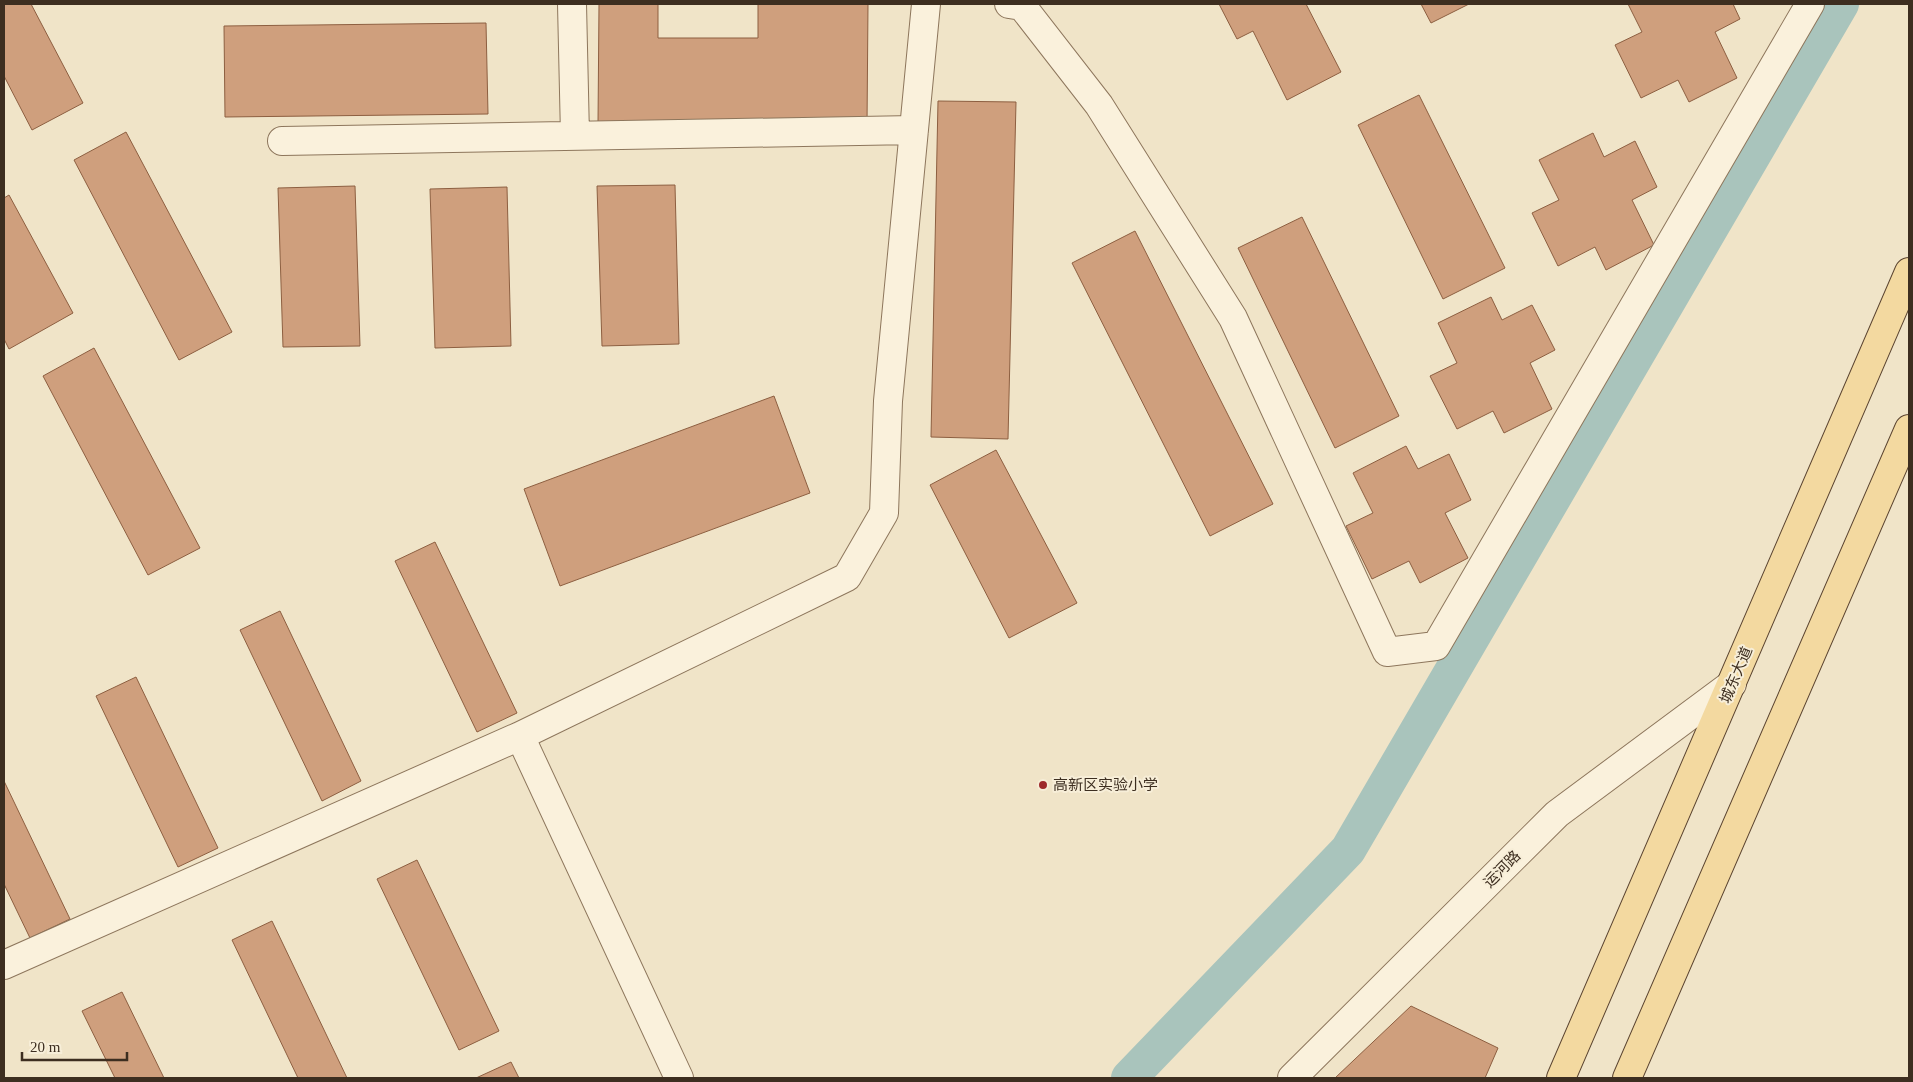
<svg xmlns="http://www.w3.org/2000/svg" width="1913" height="1082" font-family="'Times New Roman','Noto Sans SC',serif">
<rect width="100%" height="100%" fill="#f0e4c8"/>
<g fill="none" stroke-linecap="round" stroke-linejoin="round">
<path stroke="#a9c4bc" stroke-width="36" d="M1129,1078L1348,850L1841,4"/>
</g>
<path fill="#cf9f7d" stroke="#8d5f41" d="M4,4H31L83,103L32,130L4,76Z
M599,4H658V38H758V4H868L867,125L598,123Z
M1219,4H1306L1341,72L1287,100L1253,31L1237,39Z
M1421,4H1469L1431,23Z
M1628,4H1733L1740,19L1715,32L1737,78L1689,102L1678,80L1641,98L1615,45L1642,32Z
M486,23L488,114L225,117L224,26Z
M1419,95L1505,268L1443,299L1358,125Z
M938,101L1016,102L1008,439L931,437Z
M126,132L232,332L179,360L74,160Z
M1593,133L1604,157L1635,141L1657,187L1632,200L1654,245L1606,270L1595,247L1558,266L1532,213L1559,200L1539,160Z
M675,185L679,344L602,346L597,186Z
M355,186L360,346L283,347L278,188Z
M507,187L511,346L435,348L430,189Z
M9,195L73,313L9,349L4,339V198Z
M1302,217L1399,416L1335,448L1238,248Z
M1135,231L1273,504L1210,536L1072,263Z
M1491,297L1502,320L1532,305L1555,350L1530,363L1552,409L1504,433L1493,411L1457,429L1430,376L1457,363L1438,323Z
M94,348L200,548L148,575L43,376Z
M774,396L810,493L560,586L524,489Z
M1406,446L1418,469L1449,454L1471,500L1445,513L1468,558L1420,583L1409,561L1372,579L1346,526L1373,513L1353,473Z
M996,450L1077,603L1009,638L930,485Z
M435,542L517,713L477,732L395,561Z
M280,611L361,781L322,801L240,630Z
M136,677L218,848L178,867L96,696Z
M4,781L70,919L30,938L4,884Z
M417,860L499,1031L459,1050L377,879Z
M272,921L347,1078H298L232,940Z
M122,992L164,1078H115L82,1011Z
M1411,1006L1498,1048L1485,1078H1335Z
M511,1062L519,1078H476Z"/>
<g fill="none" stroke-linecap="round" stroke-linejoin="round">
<g stroke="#8d765c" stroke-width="30">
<path id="minor" d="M572,4L575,136
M1009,4L1022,6L1099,105L1233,318L1387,652L1436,646L1810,4
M282,141L914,130
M4,965L520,736
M679,1078L520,736L847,577L884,513L888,401L926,4
M1292,1078L1557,814L1732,684"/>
</g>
<g stroke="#5b4430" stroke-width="30">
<path id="major" d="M1561,1078L1909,272
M1627,1078L1909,429"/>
</g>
<use href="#minor" stroke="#faf1dc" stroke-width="28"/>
<use href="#major" stroke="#f3d9a0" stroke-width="28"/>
</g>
<circle fill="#9e2a2b" stroke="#f7eed8" stroke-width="2" cx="1043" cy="785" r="5"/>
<g text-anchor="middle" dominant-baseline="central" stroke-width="4" stroke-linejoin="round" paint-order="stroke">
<g font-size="15" fill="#3d2e20" stroke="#f7eed8">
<text transform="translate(1736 675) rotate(-67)">城东大道</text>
<text transform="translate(1502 869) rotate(-45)">运河路</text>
</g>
<g font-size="15" fill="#3d2e20" stroke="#f7eed8" text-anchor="start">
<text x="1053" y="785">高新区实验小学</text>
</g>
</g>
<rect width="1913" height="1082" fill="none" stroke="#3d2e20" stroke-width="10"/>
<path d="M22 1052v8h105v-8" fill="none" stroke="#3d2e20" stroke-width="2.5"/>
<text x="30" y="1052" font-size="15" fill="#3d2e20" stroke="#f7eed8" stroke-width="4" paint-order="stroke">20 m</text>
</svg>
